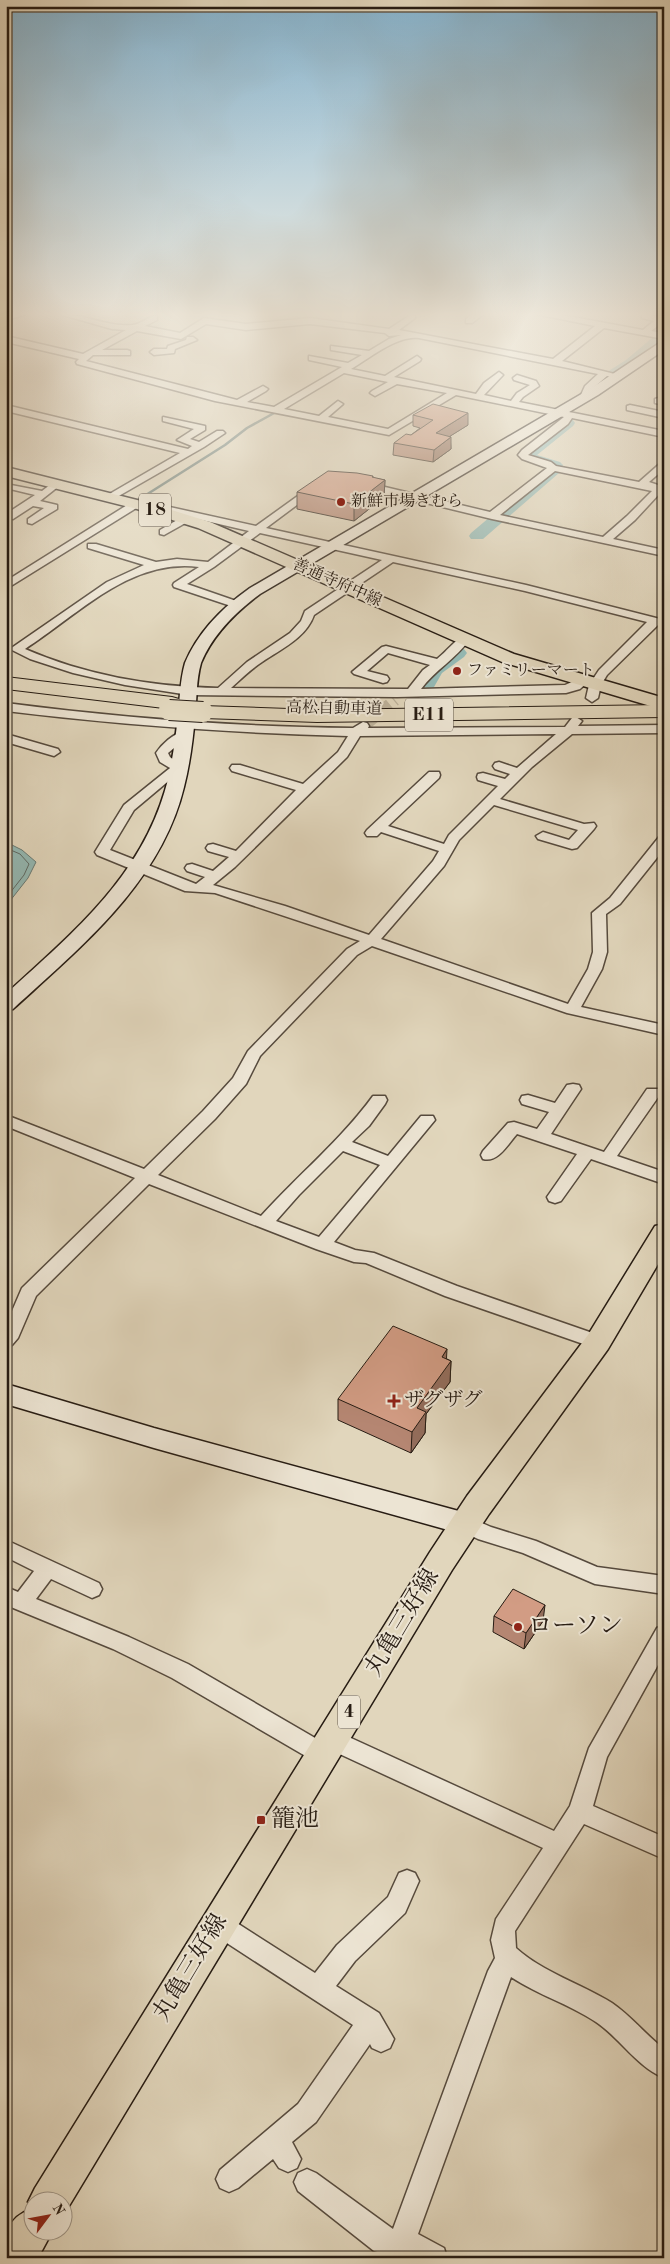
<svg xmlns="http://www.w3.org/2000/svg" width="670" height="2264" font-family="'Old Standard TT','Noto Serif JP',serif">
<rect width="100%" height="100%" fill="#e1d6bc"/>
<filter id="stains"><feTurbulence type="fractalNoise" baseFrequency=".004" numOctaves="4"/><feColorMatrix values="0 0 0 0 .2 0 0 0 0 .09 0 0 0 0 .02 0 0 0 .5 -.17"/></filter>
<radialGradient id="worn" r=".72"><stop offset=".6" stop-color="#630" stop-opacity="0"/><stop offset="1" stop-color="#630" stop-opacity=".3"/></radialGradient>
<path fill="#94b9b4" stroke="#687a74" d="M6,842L22,850L36,862L28,878L6,906Z"/>
<g fill="none" stroke-linecap="round" stroke-linejoin="round">
<path stroke="#5e6a64" stroke-width="1" d="M6,848L20,854L29,864L24,875L6,898"/>
<path stroke="#687a74" stroke-width="2.5" d="M143,502L138,500L225,445L247,428L276,412"/>
<path fill="#94b9b4" fill-rule="evenodd" d="M664,331V342C650,354 606,394 588,390L586,387L588,384L626,360L659,332Z
M568,419L573,420L575,423L573,426L537,455L560,462L563,465L559,473L483,539H471L469,536L471,533L548,468L527,462L521,455L563,420Z
M458,648L464,649L467,653L464,657L442,673L434,687L428,688L422,687L419,683C426,667 440,652 458,648Z"/>
<path stroke="#bcb19a" stroke-width="12" stroke-dasharray="12 5.5" stroke-linecap="butt" d="M367,723L395,700"/>
<g stroke="#564a3d" stroke-width="3">
<path id="street" d="M52,312C79,312 108,328 133,325C140,324 147,318 154,316H157V320L145,326L180,333L204,318L246,324L310,318L389,329L412,314H415V318L399,330L553,359L595,326L526,312H546L643,330L654,321L642,318V314L663,318V322L651,331L664,333V339L604,328L562,361L623,376L619,379L607,376L592,389L590,397L585,400L580,397L585,386L598,374L419,338C397,335 370,358 351,369L385,376L417,356L421,359L420,361L394,377L476,394L484,383L499,372L503,375L484,395L511,401L517,393L530,385L514,380L513,378L517,375L536,381L539,386L523,397L519,402L664,431V437L572,418L568,424L528,455L551,462L556,466L639,482L664,460V469L649,482L664,487V493L661,492L635,520L613,539L664,550V556L492,519L360,487L359,485L364,482L490,512L547,468L522,459L518,455L522,450L564,417L456,395L389,435L215,401L77,364L76,362L79,359L6,342V336L83,354L126,330L112,329ZM206,324L246,330L310,324L385,333L389,336L401,335L389,339L369,351L331,346V350L362,355L348,363L309,356V360L342,367L274,407L247,402L266,391L268,389L263,386L237,400L86,361L93,355H130V351L127,350H102L137,331L181,339ZM344,373L388,382L372,391L370,393L375,396L397,384L447,393L388,429L328,417L343,404L338,401L319,416L284,409ZM555,471L647,490L652,491L627,516L603,537L500,515Z
M476,312H486L472,323H466V319Z
M187,337H193L197,340L175,349L174,353L154,355L150,352L154,349H167L168,346L186,340Z
M658,398L664,399V405L655,403V399Z
M6,405L188,449L192,446L177,440L194,429L163,421V417L205,426V430L190,439L199,442L217,431H223L225,433L204,447L110,501L106,500V496L180,453L6,411Z
M630,405L664,412V418L627,410V406Z
M55,481L59,482V486L40,501L57,505V509L32,524L28,523V519L44,508L33,506L13,519H6V514L35,495L6,488V484L42,491Z
M313,485L318,488L317,490L266,528L526,585L664,620V626L658,625L607,675L601,685L598,698L592,702L586,698L589,685L599,670L647,622L525,591L393,562L314,615C306,638 281,649 262,662C251,669 241,679 231,688L408,689L423,670L430,665L388,653L367,671L387,676L389,679L387,682L383,683L354,674L352,672L382,647L386,646L437,659C445,653 457,638 464,636L470,639C456,659 435,670 421,689L565,685L583,677L589,681L580,689L566,693L397,697L189,695L125,685L73,673L30,659L10,649L107,582L144,565L88,548V544H96L156,562L177,559L208,562L249,531L189,517V521L164,535L160,534V530L184,516L138,507L6,589V581L132,502H147L256,526ZM260,533L382,560L305,611L301,621L290,633L247,662L218,688C152,687 85,675 25,649C79,614 131,558 199,567L174,583L173,585L174,587L234,607H242L244,605L242,603L187,584L214,567Z
M6,703C121,718 237,727 353,728L363,722L367,723L369,726L368,728L565,727L572,718L576,717L582,721L578,726L664,725V733L572,734L532,767L500,799L584,824L594,823L596,826L594,829L577,848L572,849L538,839L536,836L543,832L569,840L578,830L494,805L459,840L444,866L381,939L568,1004L588,969L593,952L592,913L610,898L659,837L664,836V849L620,904L606,914L607,952L602,969L581,1007L664,1025V1035L567,1013L372,946L357,955L260,1056L246,1084L215,1119L158,1175L261,1216C298,1175 341,1140 373,1096H385L387,1100L385,1104L369,1126L352,1142L388,1156L421,1116H433L435,1120L334,1242L355,1250L374,1253L457,1286L604,1337L607,1342L604,1347L598,1349L592,1347L445,1296L366,1263L354,1262L316,1249L149,1184L36,1296L18,1338L12,1345L6,1347V1325L22,1288L135,1178L6,1126V1115L144,1169L203,1111L233,1078L248,1051L347,949L360,941L215,893L185,891L97,855L95,852L124,805L170,768L160,762L156,753C162,744 173,734 184,731L190,735L168,753L170,757L184,768L134,810L110,850L196,884L205,877L187,871L185,868L187,865L192,864L213,871L229,857L208,851L206,848L208,845L213,844L236,851L296,790L232,771L230,768L232,765H240L303,784L338,752L348,736C233,733 120,725 6,711ZM556,734L517,768L499,762L495,763L493,766L495,769L510,774L505,779L483,773L478,774L477,777L478,780L498,786L449,835L444,844L388,826L439,778L440,775L439,772H429L367,830L365,833L367,836H377L381,832L439,851L433,861L369,935L285,906L213,885L235,867L347,757L360,736ZM343,1151L380,1165L319,1237L276,1221L299,1195Z
M6,734L58,749L60,752L54,756L6,742Z
M573,1084L579,1085L581,1089L551,1134L604,1152L647,1089H659L661,1093L617,1156L664,1172V1184L591,1159L561,1201L555,1203L549,1201L547,1197L577,1154L517,1134C508,1144 498,1163 483,1159L481,1155L483,1151L508,1123L514,1122L537,1129L549,1112L522,1104L520,1100L522,1096L528,1095L555,1103L567,1085Z
M466,1516L491,1527L536,1541L597,1567L664,1576V1594L595,1584L523,1553L478,1539L459,1530L456,1524L459,1518Z
M6,1540L99,1583L102,1589L99,1595L92,1598L51,1579L36,1599L129,1637L188,1664L322,1742L324,1733L332,1730L340,1733L554,1831L570,1806L589,1748L657,1628L664,1625V1654L607,1757L593,1806L664,1837V1859L584,1824L515,1931L516,1948C544,1973 580,1983 612,2003C631,2016 646,2035 664,2049V2078C636,2066 620,2038 596,2022C569,2004 538,1995 511,1977L418,2234L444,2248L447,2258H382L384,2254L374,2251L298,2191L294,2182L298,2173L307,2169L316,2173L393,2229L488,1971L495,1958L491,1940L496,1919L543,1848L331,1750L333,1754L330,1761L322,1764L314,1761L172,1678L113,1649L6,1605V1587L18,1592L34,1571L6,1557Z
M407,1870L415,1873L419,1881L405,1913L355,1961L336,1986L379,2013L394,2039L390,2048L381,2052L372,2048L370,2044L316,2122L292,2142L301,2159L297,2168L288,2172L279,2168L273,2159L238,2188L229,2192L220,2188L216,2179L220,2170L298,2104L353,2025L210,1932L206,1924L210,1916L218,1912L226,1916L315,1973L337,1945L388,1897L399,1873Z"/>
</g>
<g stroke="#271c13" stroke-width="3">
<path id="secondary" d="M29,312L28,314L6,320V313Z
M664,340V350L598,395L260,594C236,612 213,634 201,663C196,680 197,698 195,716C193,740 190,763 184,787C161,882 82,946 13,1009L6,1011V994C76,930 147,872 169,775C173,756 176,736 178,715C180,698 180,680 185,663C198,632 223,607 250,588L590,389Z
M6,1384L154,1428L466,1513L476,1516L480,1524L476,1532L466,1535L154,1448L6,1404Z"/>
</g>
<g stroke="#271c13" stroke-width="3">
<path id="primary" d="M6,467L149,503L210,522L514,654L664,698V710L502,662L198,528L137,509L6,476Z
M664,1224V1254L608,1349L489,1514L452,1570L63,2216L62,2202H32V2232H52L38,2258H6C6,2233 6,2219 31,2209L28,2202L35,2188L430,1552L467,1496L588,1335L655,1226Z"/>
</g>
<g stroke="#271c13" stroke-width="2">
<path id="highway" d="M6,677L172,697L179,699L182,703L179,707L172,709L6,689Z
M664,705V717L317,722L203,718L196,716L193,712L196,708L203,706L317,710Z"/>
</g>
<use href="#street" fill="#ece4d3" fill-rule="evenodd"/>
<use href="#secondary" fill="#ece4d3" fill-rule="evenodd"/>
<use href="#primary" fill="#e1d6bc" fill-rule="evenodd"/>
<use href="#highway" fill="#e1d6bc" fill-rule="evenodd"/>
<g stroke="#271c13" stroke-width="22" stroke-linecap="butt">
<path id="highway-bridge" d="M169,710L203,712"/>
</g>
<use href="#highway-bridge" stroke="#e1d6bc" stroke-width="20"/>
</g>
<path fill="#b58672" stroke="#271c13" d="M413,415L468,425L450,436L451,449L433,462L393,455L394,443L411,435L420,428L413,426Z
M373,478L385,480L384,497L354,521L297,509V492Z
M447,1359L451,1361L450,1382L426,1414L425,1433L411,1453L338,1420V1399Z
M494,1616L543,1621L524,1649L493,1632Z"/>
<path fill="#936d5c" stroke="#271c13" d="M468,413V425L436,445V433Z
M451,437V449L433,462L434,450Z
M373,476V489L385,480L384,497L354,521V504L372,477Z
M447,1349L446,1367L451,1361L450,1382L426,1414L425,1433L411,1453L412,1432L417,1408L442,1357Z
M545,1605L543,1621L524,1649L526,1633Z"/>
<path fill="#d29c84" stroke="#271c13" d="M433,404L468,413L436,433L451,437L434,450L394,443L406,434L411,435L433,420L413,415Z
M328,471L357,473L373,476L372,477L385,480L354,504L297,492Z
M393,1326L447,1349L442,1357L451,1361L417,1408L426,1412L412,1432L338,1399Z
M513,1589L545,1605L526,1633L494,1616Z"/>
<linearGradient id="sky" x2="0" y2="1"><stop stop-color="#86b6d3"/><stop offset="0.5" stop-color="#f2ede1"/><stop offset="1" stop-color="#f2ede1" stop-opacity="0"/></linearGradient>
<rect width="670" height="629" fill="url(#sky)"/>
<g fill="#8f2418" stroke="#ece4d3" stroke-width="2">
<circle cx="341" cy="502" r="5"/>
<circle cx="457" cy="671" r="5"/>
<path d="M391.5 1393.5h5v5h5v5h-5v5h-5v-5h-5v-5h5z"/>
<circle cx="518" cy="1627" r="5"/>
<rect x="256" y="1815" width="10" height="10" rx="2.5"/>
</g>
<g text-anchor="middle" dominant-baseline="central" stroke-width="4" stroke-linejoin="round" paint-order="stroke">
<g font-size="16" fill="#271c13" stroke="#ece4d3" text-anchor="start">
<text x="351" y="502">新鮮市場きむら</text>
<text x="467" y="671">ファミリーマート</text>
</g>
<g font-size="16" fill="#271c13" stroke="#ece4d3">
<text transform="translate(337 583) rotate(24)">善通寺府中線</text>
<text transform="translate(334 709) rotate(1)">高松自動車道</text>
</g>
<g fill="#ece4d3" stroke="#62584d" stroke-width="1">
<rect x="139" y="493.5" width="32" height="33" rx="4"/>
<rect x="405" y="698.5" width="48" height="33" rx="4"/>
<rect x="338" y="1695.5" width="22" height="33" rx="4"/>
</g>
<g font-size="19" font-weight="bold" fill="#271c13">
<text x="155" y="510">18</text>
<text x="429" y="715">E11</text>
<text x="349" y="1712">4</text>
</g>
<g font-size="20" fill="#271c13" stroke="#ece4d3" text-anchor="start">
<text x="404" y="1401">ザグザグ</text>
</g>
<g font-size="24" fill="#271c13" stroke="#ece4d3">
<text transform="translate(403 1623) rotate(-59)">丸亀三好線</text>
<text transform="translate(191 1968) rotate(-59)">丸亀三好線</text>
</g>
<g font-size="24" fill="#271c13" stroke="#ece4d3" text-anchor="start">
<text x="528" y="1627">ローソン</text>
<text x="271" y="1820">籠池</text>
</g>
</g>
<rect width="670" height="2264" fill="none" stroke="#e1d6bc" stroke-width="25"/>
<rect x="8" y="8" width="655" height="2249" fill="none" stroke="#271c13" stroke-width="2.5"/>
<rect x="12" y="12" width="645" height="2239" fill="none" stroke="#271c13"/>
<g transform="translate(48 2216) rotate(58)"><circle r="24" fill="#ece4d3" stroke="#9d9486"/>
<path d="M0-4L9 19L0 12L-9 19Z" fill="#8f2418"/>
<text y="-8" font-size="14" font-weight="bold" text-anchor="middle" fill="#271c13">N</text>
</g>
<rect width="100%" height="100%" filter="url(#stains)"/>
<rect width="100%" height="100%" fill="url(#worn)"/>
</svg>
